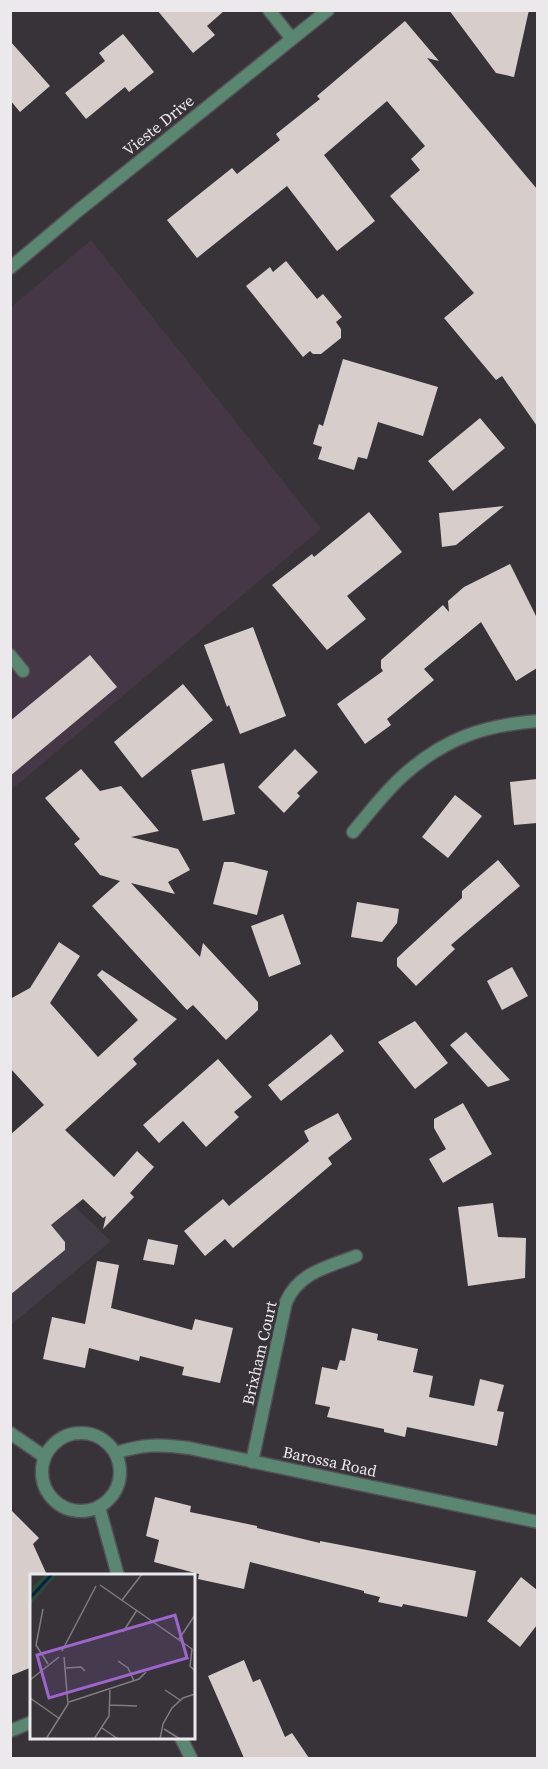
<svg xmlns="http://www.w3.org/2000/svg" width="548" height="1769" font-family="'Source Serif 4',serif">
<rect width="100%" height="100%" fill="#373338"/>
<path fill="#423c46" d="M33,1167L111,1241L11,1325V1187Z"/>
<path fill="#453745" d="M91,240L321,529L11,790V307Z"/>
<path fill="#d7cecc" d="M157,10H225L207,26L215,35L193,53Z
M449,10H529L514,77L496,73Z
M405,21L439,61L427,58L537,189V426L502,376L496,380L444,318L474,293L390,196L420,170L411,159L425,146L387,101L324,155L375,221L337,251L287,186L197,258L167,220L232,168L237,174L280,140L276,134L320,99L317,96Z
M123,34L154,72L129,92L125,87L86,119L65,93L105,61L99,53Z
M10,41L50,86L20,112L10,100Z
M286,261L317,299L323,294L342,317L336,322L341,329V338L321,354H313L310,351L303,357L246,286L270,267L273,272Z
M343,359L438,387L423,436L378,422L367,459L358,457L354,470L318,459L322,447L313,444L319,424L323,426Z
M480,418L505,448L453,491L428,461Z
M504,506L456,545L442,547L439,513Z
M369,512L402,552L347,596L366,619L327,650L272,585L312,554L314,557Z
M510,564L537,618V668L516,681L481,622L424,669L434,680L387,719L391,725L365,744L337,704L383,671L381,668V660L443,605L449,612L448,601L464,587Z
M253,627L286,716L240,734L229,705L227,707L204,645Z
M90,655L117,687L10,776V721Z
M183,684L213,720L142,778L114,742Z
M295,749L318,772L297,793L300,796L284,813L258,787Z
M224,763L235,814L203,821L191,770Z
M81,769L100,791L121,786L159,831L131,837L178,849L190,870L168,882L175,894L131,883L200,957L203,943L258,1002V1010L226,1040L193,1005L187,1010L92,906L120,881L100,875L74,844L80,839L45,798Z
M537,779V823L514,825L510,782Z
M455,795L482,816L448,858L422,837Z
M498,860L520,886L451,945L455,949L416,986L397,966V958L462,898V891Z
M224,862H233L268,871L257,915L213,904Z
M357,902L399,909L397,923L382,942L351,937Z
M283,914L301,964L269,977L251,926Z
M59,942L80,956L50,1003L98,1057L138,1020L97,975L102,970L177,1019L133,1059L137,1064L65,1130L114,1177L137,1151L154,1167L130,1193L134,1197L103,1229L106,1216L103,1218L83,1199L51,1225L65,1242V1250L10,1295V1135L44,1105L10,1068V999L30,988Z
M512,967L528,996L502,1010L487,981Z
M415,1021L448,1063L415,1089L378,1042Z
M466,1032L495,1064L510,1080L488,1087L450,1045Z
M331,1034L344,1051L281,1101L268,1085Z
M218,1059L252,1097L234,1112L239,1117L206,1147L183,1121L159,1143L143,1125Z
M463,1103L492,1154L443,1183L429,1159L446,1149L434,1128V1119Z
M338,1113L352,1139L328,1158L332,1164L233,1248L225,1239L205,1256L184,1231L223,1199L229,1206L309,1141L304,1131Z
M493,1203L498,1237L526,1238L525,1278L468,1286L458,1207Z
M148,1239L178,1245L174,1265L143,1260Z
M97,1261L119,1265L111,1308L192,1330L195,1319L233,1328L220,1383L182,1375L184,1367L140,1356L139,1361L89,1348L85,1368L43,1359L52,1317L85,1324Z
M352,1328L378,1334L377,1340L418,1349L413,1372L433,1376L429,1397L474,1406L480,1379L504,1385L497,1411L504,1412L497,1446L407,1427L405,1437L384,1432V1429L327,1417L330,1407L315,1404L322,1367L337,1370L340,1360L345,1361Z
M155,1497L191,1506L190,1512L257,1526V1528L320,1543V1541L476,1571L467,1617L403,1604L402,1607L378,1602L380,1597L364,1593V1591L250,1562L244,1589L198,1579L199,1574L154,1562L159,1540L146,1536Z
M10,1509L39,1538L33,1544L47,1575H32V1667L10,1676Z
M521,1577L537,1590V1625L520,1647L487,1621Z
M244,1660L253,1682L260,1679L285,1737L292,1733L309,1758H244L208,1676Z"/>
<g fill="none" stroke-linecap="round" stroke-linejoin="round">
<g stroke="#545055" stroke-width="15">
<path id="service" d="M10,655L23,671"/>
</g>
<g stroke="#545055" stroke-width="15">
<path id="minor" d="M269,10L292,39
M10,268L79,210L328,10
M353,832C370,812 386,790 406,773C446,738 485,725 538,721
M252,1462L286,1302C299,1272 328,1267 356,1256
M99,1507L118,1576
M10,1731L32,1722
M181,1738L191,1758"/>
</g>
<g stroke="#545055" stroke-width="15">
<path id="tertiary" d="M10,1433L45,1457
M42 1472a39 39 0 1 1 78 0a39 39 0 1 1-78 0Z
M115,1453C144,1444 159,1444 189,1448L538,1522"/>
</g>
<use href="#service" stroke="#598772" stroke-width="12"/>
<use href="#minor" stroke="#598772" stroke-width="12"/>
<use href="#tertiary" stroke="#598772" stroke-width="12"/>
</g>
<g text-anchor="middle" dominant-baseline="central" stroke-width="6" stroke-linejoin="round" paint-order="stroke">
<g font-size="16" fill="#ece9ed" stroke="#373338">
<text transform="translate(158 125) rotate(-39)">Vieste Drive</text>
<text transform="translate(259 1353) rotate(-77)">Brixham Court</text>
<text transform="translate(330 1461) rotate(12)">Barossa Road</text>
</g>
</g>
<g transform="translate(30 1574)">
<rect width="165" height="165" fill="#373338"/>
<path d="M16,0H27L0,32L3,12Z" fill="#2a4b37"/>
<path fill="none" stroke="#052043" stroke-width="3" d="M0,24L22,0"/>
<path fill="none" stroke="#7f7c80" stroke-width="1.5" d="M70,11L162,75L160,92L165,97M92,26L112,0M13,35L6,71L18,90M93,58L107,36M149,65L165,41M32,77L66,12M88,87L98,94L104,107M36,94L51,93L55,97M0,106L29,83M135,116L150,126M0,124L30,145M39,128L109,105L116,98M80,131L107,132M72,154L88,165M134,155L150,165M16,165L38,130L34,83M64,165L79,142L80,116M130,165L133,150L142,134L153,124L165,120"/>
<path fill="#9d65cd" fill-opacity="0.15" stroke="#9d65cd" stroke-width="3" d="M145,41L157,84L19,124L7,81Z"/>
<rect width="165" height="165" fill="none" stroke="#ece9ed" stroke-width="3"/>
</g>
<rect width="548" height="1769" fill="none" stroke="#ece9ed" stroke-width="24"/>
</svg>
